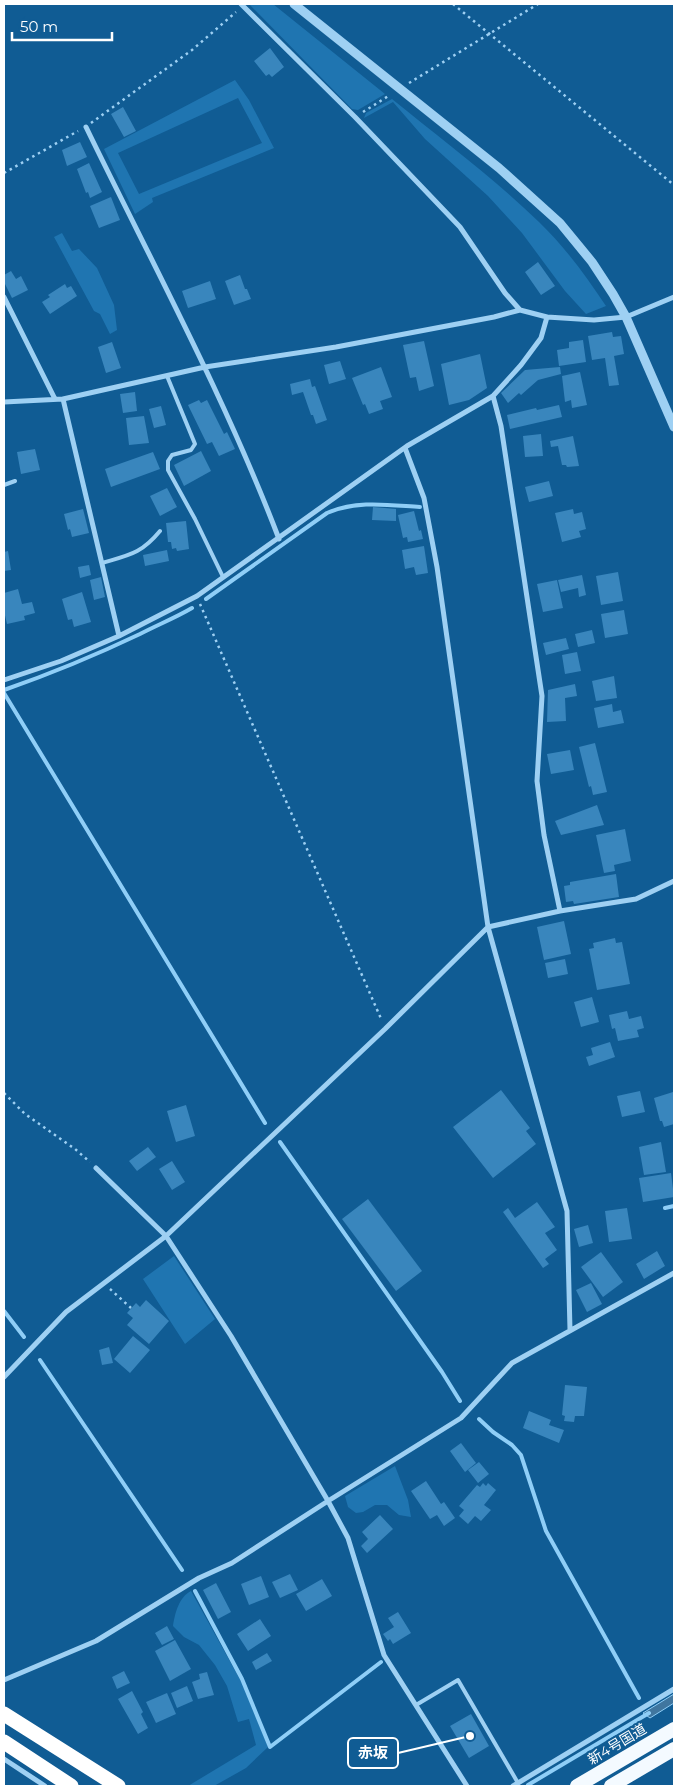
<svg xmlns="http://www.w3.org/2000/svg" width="678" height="1790" font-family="Montserrat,'Noto Sans JP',sans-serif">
<rect width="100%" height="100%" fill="#105c94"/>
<path fill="#1f75b1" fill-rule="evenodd" d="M249,4H273L385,94L358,110L352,109Z
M235,80L249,100L274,148L152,198L153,202L135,214L104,149ZM238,98L262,143L139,194L118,153Z
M392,99C441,139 494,178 539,222C565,247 586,276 606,306L586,314L565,291L522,233L488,196L425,139L393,102L364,118L366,113Z
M62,233L72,251L79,249L97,268L114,305L117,330L110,334L100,314L94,311L54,237Z
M174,1256L215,1319L185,1344L143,1279Z
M395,1466L408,1500L411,1517L399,1515L387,1505H375L363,1512L356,1513L348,1507L345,1496Z
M191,1591L242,1683L268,1747L246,1768L214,1786H188L256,1745L249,1719L238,1722L227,1686L215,1665L199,1645L184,1637L173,1626C175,1613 179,1597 191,1591Z"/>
<path fill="#40769f" stroke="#8fcef7" d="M674,1694V1703L650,1718L643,1713Z"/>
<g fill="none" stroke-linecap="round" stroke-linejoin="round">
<path stroke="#8fcef7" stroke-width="4" d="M206,599L327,513C357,500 388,505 420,507
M4,690C50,674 96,655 140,634C157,625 175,618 192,608
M4,693L265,1123
M280,1142L442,1372L460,1401
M665,1208L674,1206
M4,1311L24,1337
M40,1360L182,1570
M479,1419L493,1432L512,1445L521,1455L546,1531L639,1698
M195,1591L242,1679L270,1747L381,1662
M528,1785L649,1713"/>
</g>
<path fill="#3986bd" d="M270,48L284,67L272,77L269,74L266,76L254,61Z
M123,107L136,131L124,137L111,114Z
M80,142L87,157L67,166L62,150Z
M89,163L102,192L90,198L88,192L86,193L77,169Z
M111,197L120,220L99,228L90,206Z
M538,262L555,286L541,295L525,272Z
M11,271L16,279L21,276L28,290L12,298L4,282V275Z
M240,275L245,289H247L251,299L234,305L225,281Z
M210,281L216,299L188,308L182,291Z
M65,284L67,288L71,286L77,296L50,314L42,302L50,297L48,295Z
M612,332L613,337L621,336L624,354L614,356L619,385L609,386L605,358L592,360L588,336Z
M583,340L586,362L559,366L557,350L569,348V342Z
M424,341L434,386L419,391L416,377L410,378L403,345Z
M112,342L121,368L106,373L98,347Z
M480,354L487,388L469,400L449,405L441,364Z
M340,361L346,379L329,384L324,365Z
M381,367L392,397L380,401L383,409L369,414L365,404L363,405L352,378Z
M560,367L561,374L538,380L521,395L519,393L508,403L501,393L525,370Z
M580,372L587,405L572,408L571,400L565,402L562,376Z
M310,379L312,387L315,386L327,420L316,424L313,415H311L303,392L292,395L290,384Z
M135,392L137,411L123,413L120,394Z
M199,400L201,403L207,400L224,434L227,432L235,449L219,456L212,442L207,444L188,405Z
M559,405L562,417L510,429L507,415L536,408L537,410Z
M161,406L166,425L154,428L149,409Z
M144,416L149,443L129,445L126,418Z
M541,434L543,456L525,457L523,436Z
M573,436L579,466L567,467L566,465H562L558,446L551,447L550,441Z
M35,449L40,470L21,474L17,452Z
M201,451L211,471L184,486L174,465Z
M153,452L160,469L111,487L105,469Z
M549,481L553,496L529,502L525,487Z
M167,488L177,507L160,516L150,496Z
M373,507L396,509V521L372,520Z
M83,509L89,533L72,537L70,529L68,530L64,514Z
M573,509L574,514L582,512L586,529L579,531L581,537L562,542L555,513Z
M414,511L419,531L421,530L423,539L408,542L407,537L403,538L398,515Z
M186,521L189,549L177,551L176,548L172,549L171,542H168L166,523Z
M424,546L428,573L416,575L414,567L405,569L402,550Z
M167,550L169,561L145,566L143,555Z
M8,551L11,570L4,571V552Z
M89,565L91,575L80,578L78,567Z
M618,572L623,601L601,605L596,576Z
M582,575L586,595L579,597L578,588L561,592L558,580Z
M101,577L105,597L94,600L90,580Z
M557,580L563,608L543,612L537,584Z
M18,589L22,604L32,602L35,613L24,616L25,620L7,624L4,611V593Z
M82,592L91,622L74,627L72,619L68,620L62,599Z
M624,610L628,634L605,638L601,614Z
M592,630L595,643L578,647L575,634Z
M566,638L569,649L546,655L543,643Z
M577,652L581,671L565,674L562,655Z
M614,676L617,698L596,701L592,681Z
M575,684L577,696L565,698L566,721L547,722L548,690Z
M612,704L613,712L621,710L624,723L598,728L594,708Z
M595,743L607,792L593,795L591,786L589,787L579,747Z
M570,750L574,770L551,774L547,754Z
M597,805L604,825L561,835L555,821Z
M625,829L631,861L614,865L615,871L604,873L596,835Z
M616,874L619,897L574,904L573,901L566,902L564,886L570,885V882Z
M564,921L571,954L544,960L537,927Z
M615,938L616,943L622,942L630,984L597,990L589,949L594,948L593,943Z
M565,959L568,974L548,978L545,963Z
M592,997L599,1022L581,1027L574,1002Z
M627,1011L629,1019L641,1016L644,1028L637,1030L639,1037L618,1041L615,1028L612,1029L609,1015Z
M610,1042L615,1057L589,1066L586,1057L593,1055L591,1048Z
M501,1090L530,1128L526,1131L536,1144L493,1178L453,1127Z
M640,1091L645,1112L622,1117L617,1096Z
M673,1092L674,1099V1124L664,1127L662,1121H660L654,1098Z
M186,1105L195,1136L176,1142L167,1111Z
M661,1142L666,1172L644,1175L639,1147Z
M148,1147L156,1157L137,1171L129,1161Z
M172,1161L185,1182L172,1190L159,1169Z
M671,1173L674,1197L643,1202L639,1178Z
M368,1199L422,1271L396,1291L342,1219Z
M537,1202L555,1227L545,1233L557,1250L545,1259L549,1264L543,1268L503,1212L508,1208L515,1218Z
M627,1208L632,1239L609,1242L605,1211Z
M588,1225L593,1243L579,1247L574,1229Z
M657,1251L665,1266L644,1279L636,1264Z
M601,1252L623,1282L603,1297L581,1267Z
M591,1283L602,1304L587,1312L576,1290Z
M146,1300L169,1321L149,1344L127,1325L133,1318L127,1313L136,1303L140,1307Z
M133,1336L150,1350L130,1373L114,1359Z
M109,1347L113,1363L102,1365L99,1350Z
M565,1385L587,1387L584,1416H575L574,1422L564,1421L565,1416L562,1415Z
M529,1411L551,1420L549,1425L564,1430L559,1443L523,1428Z
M461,1443L476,1463L465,1472L450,1451Z
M479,1462L489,1474L478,1483L468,1470Z
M426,1481L441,1504L444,1502L455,1518L444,1526L437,1515L430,1519L411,1491Z
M483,1483L486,1486L488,1483L496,1490L484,1505L491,1510L481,1521L475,1516L468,1524L459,1516L464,1510L459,1506L477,1485L480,1487Z
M380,1515L393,1529L367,1553L361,1546L368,1539L362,1532Z
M290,1574L298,1590L280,1598L272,1582Z
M261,1576L269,1597L249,1605L241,1584Z
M322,1579L332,1596L306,1611L296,1594Z
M216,1583L231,1612L218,1619L203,1590Z
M398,1612L411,1633L393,1644L390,1639L388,1641L383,1634L394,1627L388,1618Z
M260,1619L271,1636L248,1651L237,1634Z
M167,1626L174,1639L162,1645L155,1633Z
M175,1640L191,1669L170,1681L155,1651Z
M267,1653L272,1661L256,1670L252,1662Z
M124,1671L130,1683L117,1689L112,1677Z
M207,1672L214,1695L198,1699L192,1682L200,1679L199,1674Z
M187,1686L193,1701L177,1708L171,1693Z
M132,1691L143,1712L141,1714L148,1728L138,1734L118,1699Z
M167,1693L176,1714L156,1723L146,1702Z
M471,1714L489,1746L469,1758L450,1726Z"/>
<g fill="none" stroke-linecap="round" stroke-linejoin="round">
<path stroke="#9ed0f3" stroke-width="2.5" stroke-dasharray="2.5 4" stroke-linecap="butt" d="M453,4L674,185
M409,83L538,4
M363,112L390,95
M91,123L192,50L236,12
M4,173L78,131
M200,604L382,1021
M4,1093L25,1114L75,1149L90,1162
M110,1289L131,1308"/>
<path stroke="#9ed0f3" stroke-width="4" d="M167,376L195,444L191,450L172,455L168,461V470L195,519L223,577
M4,485L15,481
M102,563C129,555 141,554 160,531
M416,1705L458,1680L518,1783"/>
<path stroke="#9ed0f3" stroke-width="5" d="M241,4L355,117L460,227L505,293L520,310L547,317L594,320L626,317L674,297
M86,127C152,263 225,397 279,539
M4,297L55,399
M493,396L501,426L542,696L537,781L544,835L560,911
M63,399L119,636
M4,402L63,399L205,367L336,347L494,317L520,310
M405,448L424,498L437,567L488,927L567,1211L570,1330
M4,680L61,661L119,636L197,596L407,446L493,396L521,365L541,338L547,317
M96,1168L166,1236L231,1336L328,1501L348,1538L384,1655L467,1786
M4,1377L66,1312L166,1236L385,1029L488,927L560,911L636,899L674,881
M4,1680L96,1641L199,1578L232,1563L328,1501L461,1418L512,1363L674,1273
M4,1759L45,1786
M513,1786L674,1689"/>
<path stroke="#9ed0f3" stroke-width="9" d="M294,4L499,168L560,223L592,262L613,294L626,317L674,427"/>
<path stroke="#f4faff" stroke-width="14" d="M577,1786L674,1729
M611,1786L674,1749"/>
<path stroke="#fff" stroke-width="15" d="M4,1714L118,1786
M4,1742L71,1786"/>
</g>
<g text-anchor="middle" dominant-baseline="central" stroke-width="4" stroke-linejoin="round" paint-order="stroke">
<g font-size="14" fill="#fff" stroke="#105c94">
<text transform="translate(617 1744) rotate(-31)">新4号国道</text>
</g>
</g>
<path fill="none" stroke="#fff" stroke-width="2" d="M470 1736L398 1753"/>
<circle fill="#fff" stroke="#105c94" stroke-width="2" cx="470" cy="1736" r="5"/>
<rect fill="#105c94" stroke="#fff" stroke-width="2" x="348" y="1738" width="50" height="30" rx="5"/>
<g font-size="15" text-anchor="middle" font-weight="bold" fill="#fff">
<text x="373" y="1758">赤坂</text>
</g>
<rect width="678" height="1790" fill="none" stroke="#ffffff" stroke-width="10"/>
<path d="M12 32v8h100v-8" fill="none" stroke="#ffffff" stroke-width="2.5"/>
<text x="20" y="32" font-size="15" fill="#ffffff" stroke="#105c94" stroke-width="4" paint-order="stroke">50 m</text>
</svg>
